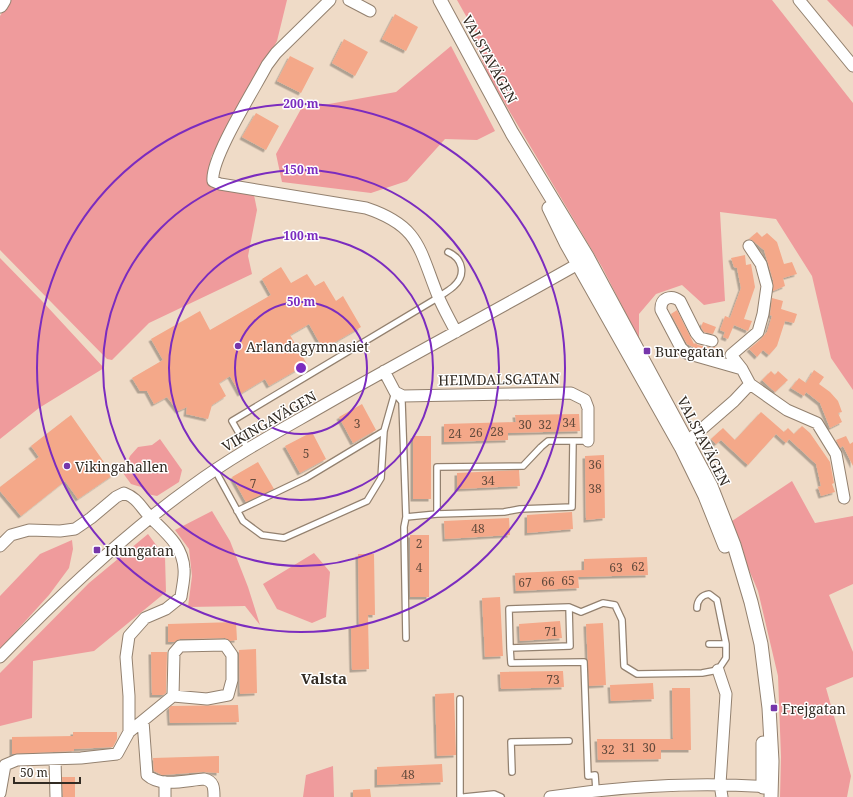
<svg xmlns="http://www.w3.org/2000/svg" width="853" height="797" font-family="'Noto Serif',serif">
<defs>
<filter id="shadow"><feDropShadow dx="-2.5" dy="2.5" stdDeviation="0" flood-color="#0004"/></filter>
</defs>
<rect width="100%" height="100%" fill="#efdbc7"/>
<path fill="#ef9b9c" d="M10,0H287L277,41L211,157L209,186L254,195L257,210L248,256L252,274L149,323L112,360L107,359L0,250V16Z
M457,0H772L853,103V390L831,358L812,276L776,219L720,212L725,301L704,305L682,285L656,294L639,314V339L602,267L488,75L474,41L475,32Z
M827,0H853V27Z
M451,46L495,131L477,140L445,139L407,181L371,193L282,182L276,154L301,109L396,92Z
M0,258L42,301L104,368L39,408L0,439Z
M160,439L182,470L179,482L157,496L147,494L141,487L131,484L123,473L130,456L138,447L152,445Z
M792,481L815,523L853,516V584L829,595L853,652V677L826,688L851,776L847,797H780L781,757L778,676L758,591L729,523Z
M212,511L230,541L248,587L260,625L245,606L188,607L192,576L189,549L175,530Z
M148,534L165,557L166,592L94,651L33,661L32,718L0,726V673L89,583Z
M72,540L73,549L69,568L49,595L0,649V596L40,554Z
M314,553L330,572L326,617L312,623L277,609L263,584Z
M333,766L334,797H303L306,775Z"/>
<path fill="#f4a889" filter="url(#shadow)" d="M395,14L418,27L406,51L382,39Z
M344,39L368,52L355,76L332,63Z
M290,56L314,68L301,93L277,81Z
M256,113L279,126L266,150L242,137Z
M757,232L762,237L767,233L777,242L784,264L792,262L797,274L783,278L785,286L773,291V280L764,250L752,240L749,239Z
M745,255L746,265L751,264L755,287L744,319L752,321L748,331L734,325L728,339L723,337L725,332L720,330L725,316L730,318L741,288L737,268L734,267L731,258Z
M281,267L291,283L307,274L315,286L324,281L336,301L343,296L361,327L323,349L309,324L290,335L307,364L269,386L265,379L240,394L230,376L219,383L226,396L212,405L208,419L186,414L187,407L178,411L167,397L154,404L147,391H140L132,378L163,360L151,339L200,311L210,330L271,295L262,279Z
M772,298L783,301L781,309L797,314L794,323L785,321L777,346L769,355L763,350L757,357L749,349L760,340L767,332L772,316L770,315Z
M677,310L694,344L695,343L698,345L711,348L715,347L723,350L721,356L695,348L687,344L671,314Z
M703,322L716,327L713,334L704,332L701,327Z
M814,370L824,377L819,384L830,392L838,401L842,412L838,413L842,422L830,428L820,403L806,392L804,396L791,388L799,378L806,383Z
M771,371L775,375L778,371L788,380L775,392L762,380Z
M362,404L376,430L353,443L339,417Z
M761,412L784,432L788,428L794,434L802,426L810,433L830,462L834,483L832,484L835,492L821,496L818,487L821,486L816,464L789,439L786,443L776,434L748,465L721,440L716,444L711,439L723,428L735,440Z
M579,414L580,431L508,433V440L444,442V424L516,422L515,415Z
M71,415L113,475L78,499L65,481L21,516L0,491V487L39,457L31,446Z
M312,432L326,459L300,473L285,446Z
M413,436H431V499H413Z
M846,436L850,444L853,442V466L843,446L840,448L836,440Z
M604,455L605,518L586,520L585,456Z
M258,462L274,489L246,502L232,477Z
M519,470L520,486L457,489V473Z
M572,512L573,529L527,533V515Z
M509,518L510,535L445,539L444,521Z
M410,535H429V597H410Z
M358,554H374L375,615H368L369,669L352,670L351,626H359Z
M647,557L648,575L578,577L579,588L516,591L515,573L584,570V559Z
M500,597L503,656L485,657L482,598Z
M560,621L562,638L520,641L519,624Z
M236,622L237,640L230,641L225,638L180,639L174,642H168V624Z
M603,623L606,685L589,686L586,624Z
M256,649L257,693L240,694L239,650Z
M151,652H167L166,693L163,695H152Z
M563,671L564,687L501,689L500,672Z
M653,683L654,699L611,701L610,685Z
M672,688H690L691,750H661V759L598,760L597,739H673Z
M454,693L456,755L437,756L435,694Z
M238,705L239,722L170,723L169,708L171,706Z
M73,732H117V739L113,747L74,749V751L12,754V737L73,736Z
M219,756V773L203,772L162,775L154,771L153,758Z
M442,764L443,782L377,785V767Z
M62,777H75V797H63Z
M370,789L371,797H353V790Z"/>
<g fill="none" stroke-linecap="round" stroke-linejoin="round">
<g stroke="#93816f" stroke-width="8">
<path id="service" d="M397,396L402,402L406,517L404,527L406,638
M248,449L232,421L439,297C444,293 450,290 454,286C467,274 462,258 448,252
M215,470L243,521L262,535L284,538L367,501L381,478L384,431L395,392
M237,511L306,478L384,431
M437,514L504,512L520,509L572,507L573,441
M406,517L437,514V467L523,466L541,447L548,441H588
M569,607L570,646L510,648L509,609L569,607L581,612L603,603L615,605L622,620L624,666L637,674L702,673L718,670L726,658V644H709
M697,608C697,600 702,595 709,594L717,600L726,644
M510,648L511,663L584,662L588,776L595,775L596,790
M512,772L511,742L569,741
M460,797V699
M464,797L494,794L501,797"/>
</g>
<g stroke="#93816f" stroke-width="13">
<path id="minor" d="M330,0L276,53L267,65C255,88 210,159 213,181L220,184L366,208C420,226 419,249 438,296C443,308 450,320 456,332
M349,0L370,11
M799,0L853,66
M749,246L761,264L767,286L763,314L758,332L731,355L742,369L750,384L787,410L817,423L836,454L844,498
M712,341L700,338L696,333L680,301C671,294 660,298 661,310L681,348L686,353L742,369
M384,371L395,392L403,396L571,393L585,400L588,408V441
M681,447L734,401L750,384
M0,546L11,535L29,530L60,531L75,529L91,518L116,497L124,493C139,499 140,507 151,518C166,533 183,546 184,569C185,577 182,588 181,597L166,609L145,618L129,636L126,657L129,696V732
M0,657C59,596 122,536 192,486C234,455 281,430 326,404C412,355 499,309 585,260
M718,670L726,694L720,784L722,797
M143,721L147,775C161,788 187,780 204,779C214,781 214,788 214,797
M55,759L56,797
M165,782V797
M0,793L5,765L17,760L81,758L117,754L129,732L173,696L207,699L228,695L232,680V655L225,645L180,646L174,653L173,696
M550,797C623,786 698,782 771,787"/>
</g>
<g stroke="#93816f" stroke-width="15">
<path id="tertiary" d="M440,0L512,133L588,258L711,486L734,545L751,602L761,644L769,708L772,761L771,797
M549,208L566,243L681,447L705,496L725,546
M763,743V787"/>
</g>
<g stroke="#93816f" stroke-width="17">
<path id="secondary" d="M0,5L3,0"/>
</g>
<use href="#service" stroke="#fff" stroke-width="5.5"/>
<use href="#minor" stroke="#fff" stroke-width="11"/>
<use href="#tertiary" stroke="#fff" stroke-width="13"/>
<use href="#secondary" stroke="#fff" stroke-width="15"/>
</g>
<g fill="none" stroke="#7b2cbf" stroke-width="2">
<circle cx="301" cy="368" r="66"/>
<circle cx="301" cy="368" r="132"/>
<circle cx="301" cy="368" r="198"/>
<circle cx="301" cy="368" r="264"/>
</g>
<g fill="#7636ab" stroke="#fff" stroke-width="1.5">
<circle cx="238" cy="346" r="4"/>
<rect x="643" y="347" width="8" height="8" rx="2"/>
<circle cx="67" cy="466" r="4"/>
<rect x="93" y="546" width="8" height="8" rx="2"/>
<rect x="770" y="704" width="8" height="8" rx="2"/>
</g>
<g text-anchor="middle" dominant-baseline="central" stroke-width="3" stroke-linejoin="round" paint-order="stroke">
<g font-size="12" fill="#624a3c">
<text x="569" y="422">34</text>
<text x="357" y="423">3</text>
<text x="525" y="424">30</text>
<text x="545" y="424">32</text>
<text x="497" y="431">28</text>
<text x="476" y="432">26</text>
<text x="455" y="433">24</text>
<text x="306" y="453">5</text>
<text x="595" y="464">36</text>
<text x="488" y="480">34</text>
<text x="253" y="483">7</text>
<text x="595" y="488">38</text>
<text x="478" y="528">48</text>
<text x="419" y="543">2</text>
<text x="638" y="566">62</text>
<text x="419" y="567">4</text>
<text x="616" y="567">63</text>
<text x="568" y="580">65</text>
<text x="548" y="581">66</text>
<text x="525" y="582">67</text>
<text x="551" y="631">71</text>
<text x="553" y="679">73</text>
<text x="629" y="747">31</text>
<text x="649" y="747">30</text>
<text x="608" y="749">32</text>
<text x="408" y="774">48</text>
</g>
<g font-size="14" fill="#322b23" stroke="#fff">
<text transform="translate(490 59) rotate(61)">VALSTAVÄGEN</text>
<text transform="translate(499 379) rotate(-1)">HEIMDALSGATAN</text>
<text transform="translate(269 421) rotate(-30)">VIKINGAVÄGEN</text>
<text transform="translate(704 441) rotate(63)">VALSTAVÄGEN</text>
</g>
<g font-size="14" fill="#322b23" stroke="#fff" text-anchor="start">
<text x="246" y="346">Arlandagymnasiet</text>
<text x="655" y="351">Buregatan</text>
<text x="75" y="466">Vikingahallen</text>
<text x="105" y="550">Idungatan</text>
<text x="782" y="708">Frejgatan</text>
</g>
<g font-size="15" font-weight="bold" fill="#322b23" stroke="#fff">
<text x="324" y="678">Valsta</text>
</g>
</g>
<circle cx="301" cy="368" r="6" fill="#7b2cbf" stroke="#fff" stroke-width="2"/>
<g font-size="12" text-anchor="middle" font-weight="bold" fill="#7b2cbf" stroke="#fff" stroke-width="3" stroke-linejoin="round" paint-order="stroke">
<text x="301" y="108">200 m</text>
<text x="301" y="174">150 m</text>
<text x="301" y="240">100 m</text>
<text x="301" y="306">50 m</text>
</g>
<path d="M14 777v6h66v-6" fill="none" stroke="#322b23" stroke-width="2"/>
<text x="20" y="777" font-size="12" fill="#322b23" stroke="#ffffff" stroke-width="3" paint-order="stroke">50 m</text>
</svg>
